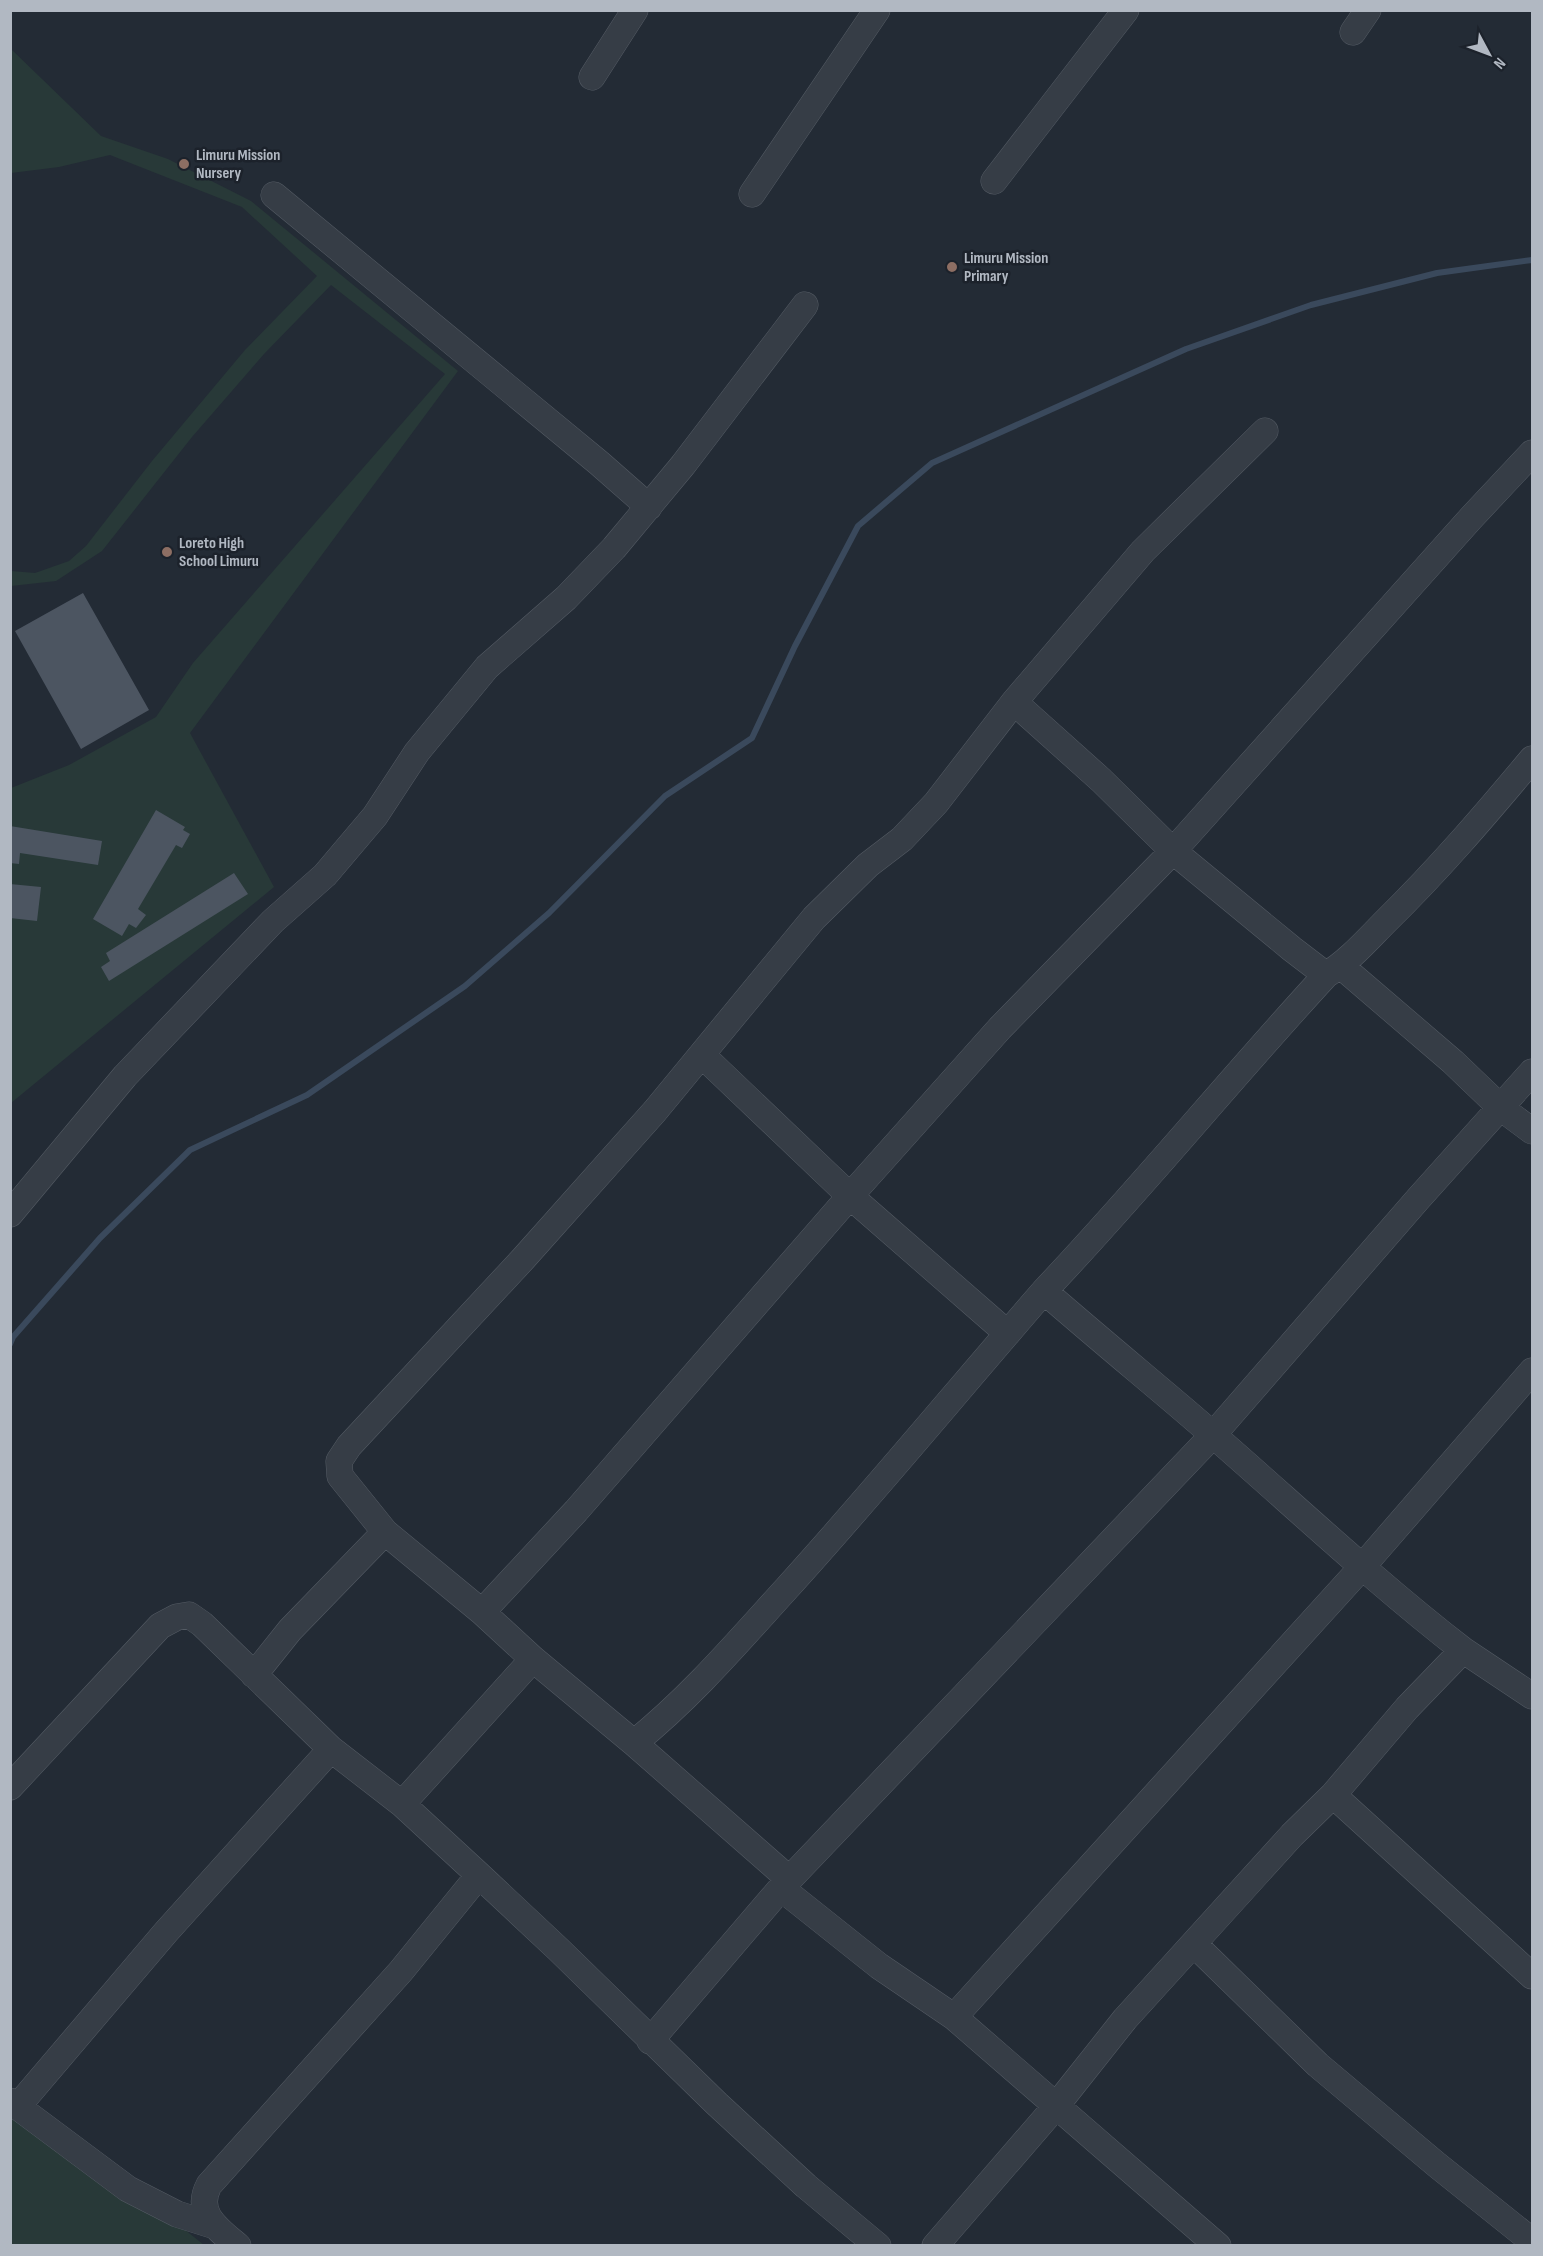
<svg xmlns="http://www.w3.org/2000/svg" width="1543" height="2256" font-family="'Sofia Sans Condensed',sans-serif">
<rect width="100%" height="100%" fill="#232b35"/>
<path fill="#283938" d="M11,49L101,136L168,159L251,201L458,371L190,733L274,887L11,1103V788L69,765L156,717L193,663L445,374L331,285L264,354L192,437L102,551L56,581L11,586V571L35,573L69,561L86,546L152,461L245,350L317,276L242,207L110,155L59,167L11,173Z
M16,2096L204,2245L11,2246L10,2104Z"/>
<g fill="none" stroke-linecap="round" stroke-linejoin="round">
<path stroke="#3a495c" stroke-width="6" d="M10,1344L13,1337L100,1238L190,1150L307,1095L465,986L549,913L665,796L752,738L795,646L858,526L932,463L1186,349L1311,305L1437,273L1532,260"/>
</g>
<path fill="#4c5561" d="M83,593L149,710L81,749L15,631Z
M156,810L185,827L183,830L190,834L182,848L176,845L138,909L146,915L136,928L129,924L122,936L93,919Z
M10,826L102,841L98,865L20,853L19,864L10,863Z
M234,873L248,894L109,981L101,967L110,961L106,953Z
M10,884L41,887L37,921L10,918Z"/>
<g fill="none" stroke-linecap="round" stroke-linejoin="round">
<g stroke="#545b64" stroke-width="27">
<path id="minor" d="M1353,32L1368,10
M592,77L635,10
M994,181L1126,10
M752,194L877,10
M274,195L599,463L649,507
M1014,702L1101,780L1173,851L1292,949L1326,975
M1341,966L1453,1062L1501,1108L1532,1131
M702,1055L850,1196L1007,1333
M10,1214L125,1076L273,921L325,875L375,816L417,752L487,667L566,598L614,548L683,465L805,305
M1044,1291C1141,1189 1230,1079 1326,975C1349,961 1368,939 1387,920C1439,869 1486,814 1532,759
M482,1612L576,1511L850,1196L1000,1028L1173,851L1471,518L1532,453
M254,1675L290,1630L385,1532
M634,1743C692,1696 737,1643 787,1588C875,1491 958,1390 1044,1291C1090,1331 1137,1370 1183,1409C1277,1489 1366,1575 1463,1650
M10,1787L160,1626L177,1617L189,1615L202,1624L331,1749L402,1804L479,1875L558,1949L717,2104L806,2186L878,2246
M1333,1795L1532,1976
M402,1804L533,1659
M789,1879L634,1743L533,1659L482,1612L385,1532L340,1476L339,1461L349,1446L523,1259L655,1111L814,918L868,865L902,839L936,803L1014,702L1143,551L1265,431
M781,1888L879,1966L954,2017L1362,1567L1532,1371
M1194,1944L1318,2065L1437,2165L1532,2241
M954,2017L1218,2246
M650,2041L781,1888L1212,1436L1418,1199L1532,1072
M10,2101L128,2189L177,2214L215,2226
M18,2106L166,1932L331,1749
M238,2246C218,2229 194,2213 209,2185L401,1971L479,1875
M935,2246L1056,2106L1125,2019L1292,1835L1333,1795L1407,1708L1463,1650L1532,1696"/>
</g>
<use href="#minor" stroke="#363d46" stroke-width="26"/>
</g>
<g fill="#8d6e63" stroke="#1c222b" stroke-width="2">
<circle cx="184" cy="164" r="6"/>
<circle cx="952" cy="267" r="6"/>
<circle cx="167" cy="552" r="6"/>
</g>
<g text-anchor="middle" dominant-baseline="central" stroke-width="5" stroke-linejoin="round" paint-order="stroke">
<g font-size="16" font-weight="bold" fill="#b1b8c2" stroke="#1c222b" text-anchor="start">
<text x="196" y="155">Limuru Mission<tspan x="196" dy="18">Nursery</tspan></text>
<text x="964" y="258">Limuru Mission<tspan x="964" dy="18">Primary</tspan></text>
<text x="179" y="543">Loreto High<tspan x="179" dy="18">School Limuru</tspan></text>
</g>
</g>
<rect width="1543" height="2256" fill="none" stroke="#b1b8c2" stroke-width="24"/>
<g transform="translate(1489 54) rotate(131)" stroke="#1c222b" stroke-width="4.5" paint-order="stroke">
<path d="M0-4.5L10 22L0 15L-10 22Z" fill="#b1b8c2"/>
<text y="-9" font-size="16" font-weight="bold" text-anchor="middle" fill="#b1b8c2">N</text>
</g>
</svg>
